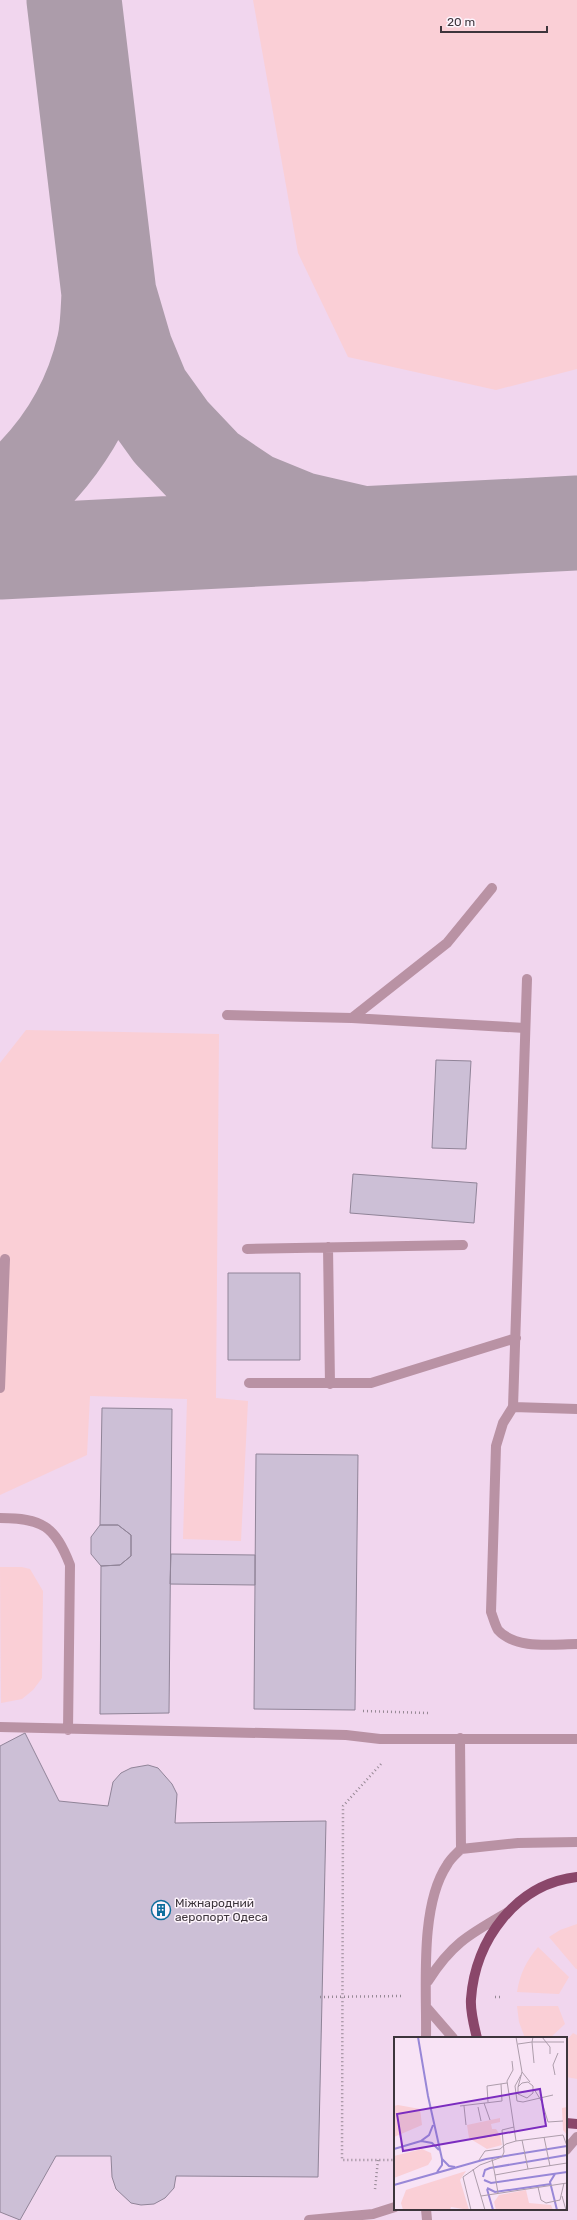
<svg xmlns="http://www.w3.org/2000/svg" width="577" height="2220" font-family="Rubik,sans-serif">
<rect width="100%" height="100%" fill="#f8e3f5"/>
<path fill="#f1d6ee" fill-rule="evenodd" d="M0,0H577V2220H0ZM395,2038H566V2209H395Z"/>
<path fill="#facfd6" d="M253,0H577V369L496,390L348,357L298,253Z
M26,1030L219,1034L216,1398L248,1401L241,1541L183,1539L187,1399L90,1396L87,1455L0,1495V1063Z
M0,1567H22L30,1569L43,1591L42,1678L33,1690L22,1699L1,1703Z
M577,1924V1969H576L549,1937L560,1930Z
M538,1947L569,1977L559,1994L517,1992C520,1974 526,1961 538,1947Z
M517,2006H558L565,2024L550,2038H525L519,2022Z
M573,2033L577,2035V2079L566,2077V2041Z"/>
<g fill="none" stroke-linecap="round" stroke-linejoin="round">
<path stroke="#ac9caa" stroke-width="95" d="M74,0L109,294
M0,505C52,465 89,411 104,346C108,329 108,311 109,294L126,352L143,393L171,432L207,470L250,499L299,519L364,534
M0,552L577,523"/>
</g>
<path fill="#ccbfd6" stroke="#908498" d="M436,1060L471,1061L466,1149L432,1148Z
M353,1174L477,1183L474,1223L350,1213Z
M228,1273H300V1360H228Z
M102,1408L172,1409L169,1713L100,1714L101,1566L120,1565L131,1556V1535L118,1525H100Z
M256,1454L358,1455L355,1710L254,1709Z
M100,1525H118L131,1535V1556L120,1565L101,1566L91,1554V1537Z
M171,1554L255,1555V1585L170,1584Z
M25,1733L59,1801L108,1806L113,1782L121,1773L131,1768L148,1765L158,1768L172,1784L177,1794L175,1823L326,1821L318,2177L176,2176L174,2188L165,2198L154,2204L141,2205L131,2203L116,2189L112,2177L111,2156H56L20,2220L0,2212V1746Z"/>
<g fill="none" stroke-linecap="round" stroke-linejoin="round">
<path stroke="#968894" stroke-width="2.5" stroke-dasharray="1 3" stroke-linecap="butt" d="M363,1711L428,1713L426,1714
M381,1764L343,1806L342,2160H395
M320,1997L402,1996
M495,1997H503
M375,2189L378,2160"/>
<path stroke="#b992a4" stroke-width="10" d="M527,979L513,1407L503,1423L496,1446L491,1612C493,1617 495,1625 498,1630C516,1650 553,1644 577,1644
M227,1015L352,1018L525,1028
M352,1018L447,943L492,888
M328,1247L330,1384
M247,1249L463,1245
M249,1383H371L516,1338
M0,1388L5,1259
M513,1407L577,1409
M0,1518C42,1518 55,1526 70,1565L68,1730
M0,1727L346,1735L380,1739H577
M460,1738L461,1849
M428,1981C452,1943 470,1934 508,1912
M427,2008L453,2038
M426,2038C427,1989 419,1907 447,1865C450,1859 456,1854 461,1849L518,1843L577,1842
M566,2150L577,2137
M426,2209L427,2220
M309,2220L373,2214L395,2207"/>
<path stroke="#8a476a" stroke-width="10" d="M477,2038C474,2026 470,2011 471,1999C475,1940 516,1884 577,1877
M566,2123L577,2124"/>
</g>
<defs>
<g id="building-ring" transform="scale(1)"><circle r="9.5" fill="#fdf4fc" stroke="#0f6f9d" stroke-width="1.5"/><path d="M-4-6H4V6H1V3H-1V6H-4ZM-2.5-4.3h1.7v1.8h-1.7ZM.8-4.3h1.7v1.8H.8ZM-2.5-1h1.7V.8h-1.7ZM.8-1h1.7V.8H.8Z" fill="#0f6f9d"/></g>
</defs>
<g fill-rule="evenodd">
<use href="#building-ring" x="161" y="1910"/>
</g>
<g text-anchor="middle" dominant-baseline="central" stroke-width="3" stroke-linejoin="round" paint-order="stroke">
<g font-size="12" fill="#3d353c" stroke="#fdf4fc" text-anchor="start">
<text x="175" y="1903">Міжнародний<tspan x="175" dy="14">аеропорт Одеса</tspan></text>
</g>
</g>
<g transform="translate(394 2037)">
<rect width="173" height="173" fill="#f8e3f5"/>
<path d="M4,68L26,72L28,88L0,100V69ZM173,70V98L169,93L168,71ZM106,81V85L97,87L98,92H102L106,98L108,108L93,112L75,101L73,88ZM28,112L37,116L38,122L34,128L0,141V119ZM72,134L66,143L75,173L57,170L56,173H9L7,166L12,153ZM132,153L135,166L157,168L159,173H102L100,165L105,158Z" fill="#facfd6"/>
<path fill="none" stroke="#9887d7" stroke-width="2" d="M24,0L34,59L48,122M39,88L35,98L27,104L38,106L45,113M0,112L27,104M43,135L48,128V122L55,129L61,130M161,137L156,145L163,173M89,140L91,133L96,131L173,118M90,143L97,146L173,135M0,148L92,122L173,109M93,151L101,155L157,147M93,152L99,173"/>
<path fill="none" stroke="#ad9dab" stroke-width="1" d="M122,0L128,35L136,45M148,0L156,10V17M124,7L138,5L139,0M118,24L119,33L113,44L122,104M140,26L138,5H170M127,38L121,49L123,64L129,65L159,58M161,38L159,28L164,16M124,50L128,46L134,45L139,49V56L133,61L124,57V50L128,35M140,52L148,65L154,85L169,84M94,65L93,49L113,46M90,66L96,83M66,69L108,64L107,47M70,69L72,88M84,70L87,84M90,100L107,97M150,100L156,129M128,103L134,132L173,126M98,122L101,138L134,132M85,123L91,114L106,112L112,107L122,104L169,98L173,109M79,132L91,173M101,138L104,156M144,150L147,163L152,166L166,163L170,146M87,159L173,146M168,159L172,173M77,173L69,140L86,128L108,120L110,115L108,93L120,90"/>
<path fill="#7b2cbf" fill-opacity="0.15" stroke="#7b2cbf" stroke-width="2" d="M146,52L152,89L9,114L3,77Z"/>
<rect width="173" height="173" fill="none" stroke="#3d353c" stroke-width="2"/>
</g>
<path d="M441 26v6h106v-6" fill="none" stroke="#3d353c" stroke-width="2"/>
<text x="447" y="26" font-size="12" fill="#3d353c" stroke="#fdf4fc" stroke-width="3" paint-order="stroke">20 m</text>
</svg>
